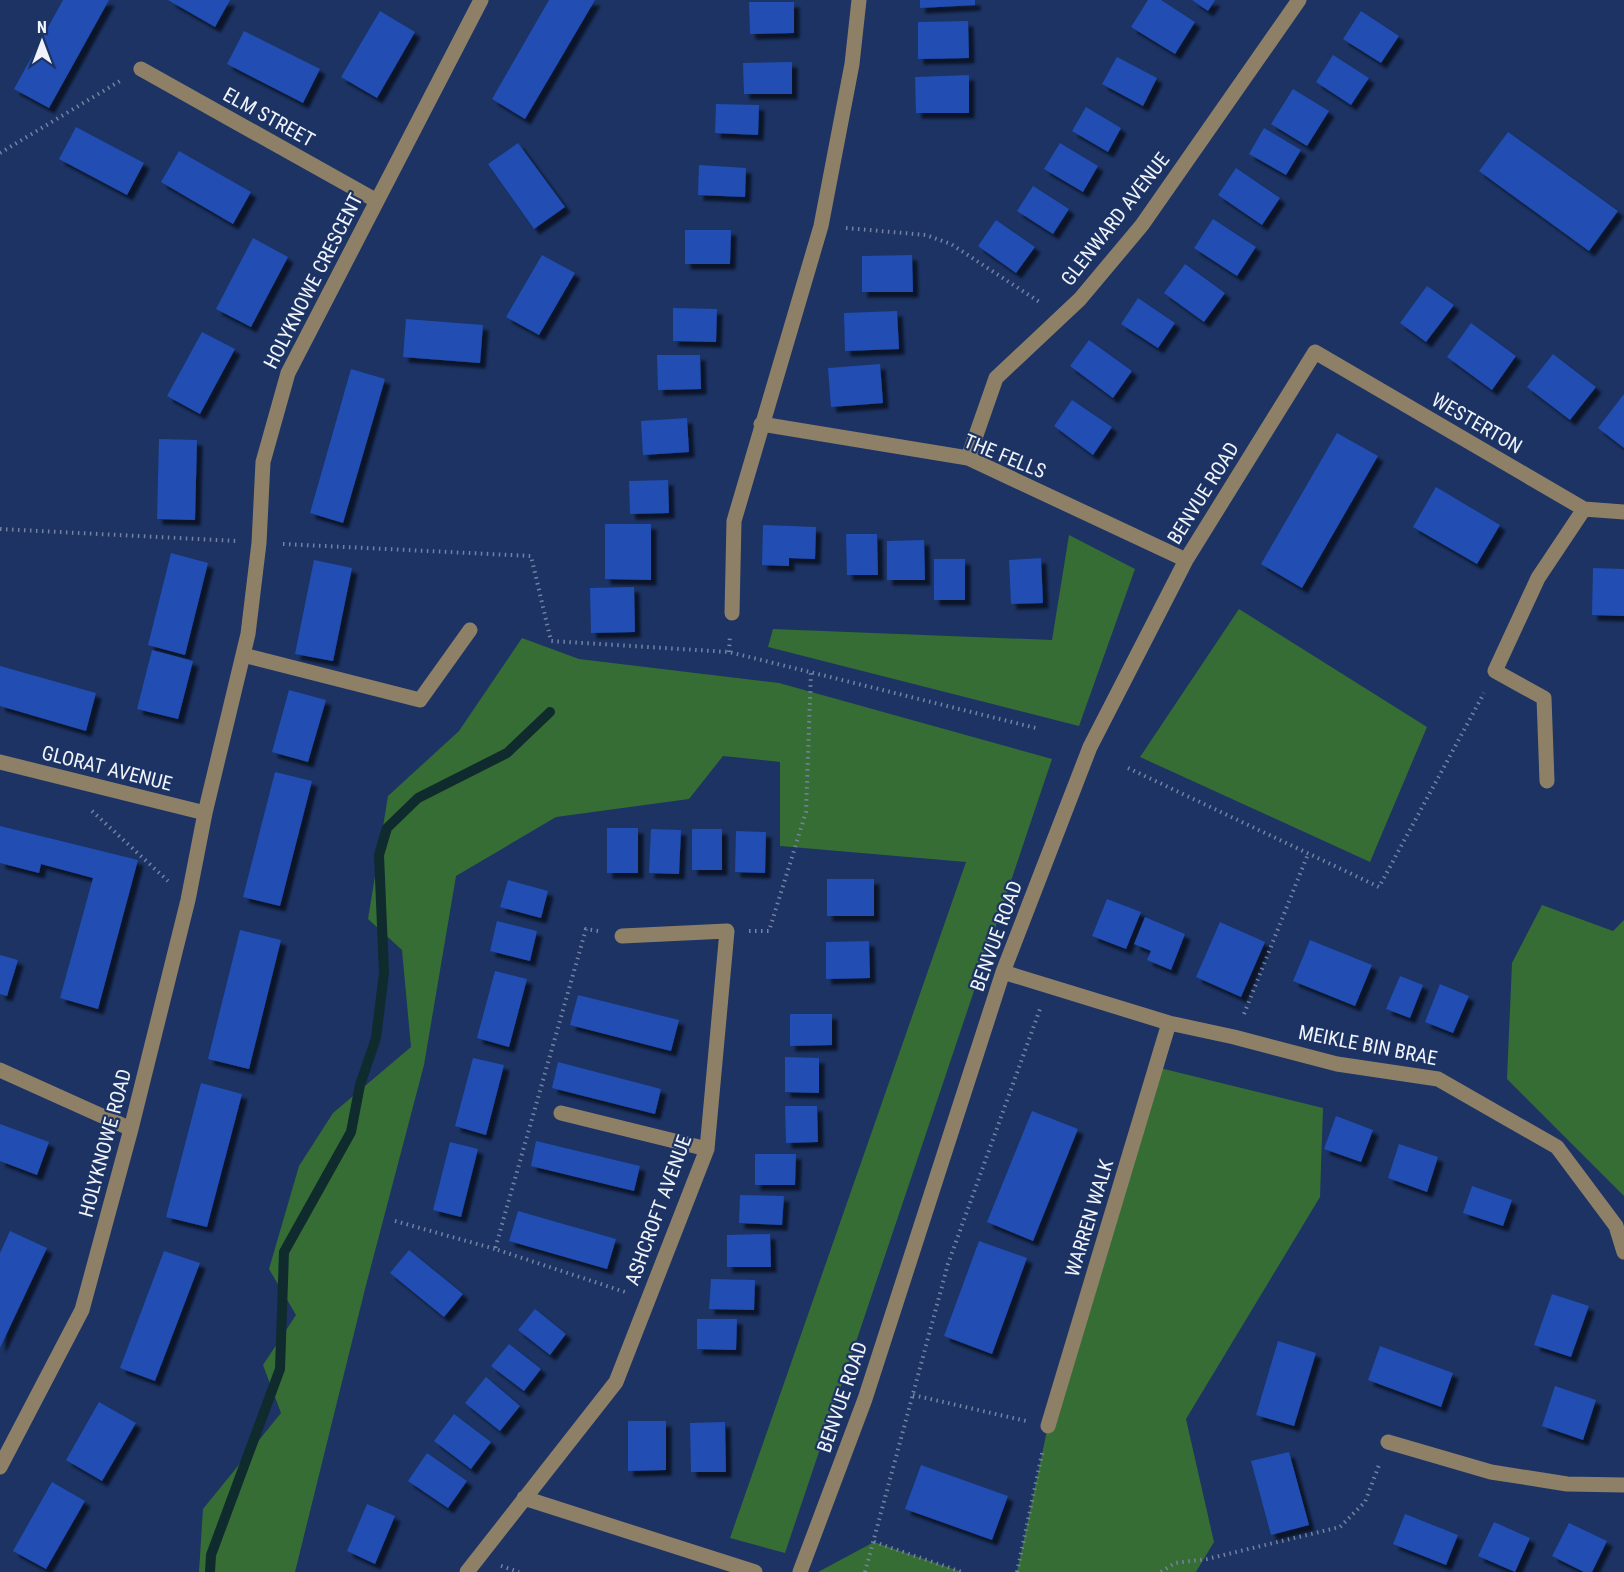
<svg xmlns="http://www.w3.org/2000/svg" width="1624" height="1572" font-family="'Roboto Condensed',sans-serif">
<defs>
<filter id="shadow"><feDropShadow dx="5.5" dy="5.5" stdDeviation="1.5" flood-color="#0009"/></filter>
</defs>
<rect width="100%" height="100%" fill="#1c3364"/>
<path fill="#366d35" d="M1069,535L1135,569L1079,726L768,647L773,629L1052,640Z
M1239,609L1427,727L1370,862L1140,757Z
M522,638L579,659L779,683L1052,759L785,1553L730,1538L966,862L780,846V762L723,756L689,799L556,817L456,876L424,1065L365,1289L295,1572H199L203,1509L281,1413L263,1365L296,1315L269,1269L299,1166L333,1113L411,1047L402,950L368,919L388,796L459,731Z
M1542,905L1613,931L1624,920V1196L1507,1079L1512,963Z
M1156,1067L1323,1108L1320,1197L1186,1419L1214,1542L1196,1572H1017L1048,1426Z
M874,1542L962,1572H818Z"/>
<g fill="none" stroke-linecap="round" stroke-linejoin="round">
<path stroke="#0f2b2e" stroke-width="10" d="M210,1572L211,1555L280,1369L284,1252L351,1132L360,1085L376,1038L384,973L379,855L387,828L418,798L507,753L550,712"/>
</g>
<path fill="#204db2" filter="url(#shadow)" d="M63,0H109L49,108L14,89Z
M168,0H230L215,27Z
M549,0H595L525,119L492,99Z
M920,0H975V5L920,8Z
M1148,0H1161L1195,22L1175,54L1131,27Z
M1192,0H1215L1208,11Z
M749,2H794V33L750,34Z
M380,11L415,32L377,98L341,77Z
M1361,11L1399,36L1381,63L1343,39Z
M968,21L969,58L918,59V22Z
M244,31L320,69L303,103L227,64Z
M1333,55L1369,78L1351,105L1316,82Z
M1117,57L1157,78L1143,106L1102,84Z
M792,62V94H744L743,63Z
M969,75V113H916L915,77Z
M1293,89L1329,111L1307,146L1271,124Z
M716,104L759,105L758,135L715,133Z
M1086,107L1121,128L1108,152L1072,131Z
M76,127L144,163L127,195L59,159Z
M1264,128L1301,150L1286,175L1249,154Z
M1508,132L1618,211L1589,251L1479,171Z
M518,143L565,207L534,229L488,164Z
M1060,143L1098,166L1083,192L1044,169Z
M179,151L251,192L233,224L161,182Z
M699,165L746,168L745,197L698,195Z
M1236,168L1280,198L1262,225L1218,195Z
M1033,186L1069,209L1053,234L1017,211Z
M1213,219L1256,247L1237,276L1194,248Z
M996,220L1035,247L1016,273L978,246Z
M685,230H731L730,264H685Z
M253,238L288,257L251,327L216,309Z
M542,255L575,273L539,335L506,317Z
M912,255L913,292H862V256Z
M1185,264L1225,293L1204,322L1164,293Z
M1427,286L1454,305L1426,342L1400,323Z
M1138,298L1175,323L1158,348L1121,324Z
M673,308L717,309L716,342L673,341Z
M897,311L899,349L845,351L844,313Z
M406,319L483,325L480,363L403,357Z
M1471,323L1516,356L1492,390L1447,357Z
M202,332L235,349L200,414L167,396Z
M1089,340L1132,371L1113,398L1070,366Z
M1553,354L1596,387L1570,420L1527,387Z
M657,355H700L701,389L658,390Z
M880,364L883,403L831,407L828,368Z
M351,369L385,379L343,523L310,513Z
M1624,394V448L1598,428Z
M1072,400L1112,427L1093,455L1054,426Z
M687,418L689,452L643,455L641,421Z
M1337,433L1378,456L1302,588L1261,564Z
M159,439L197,440L195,520L157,519Z
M668,480L669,513L630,514L629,481Z
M1436,487L1500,525L1477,564L1413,527Z
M605,524H651V580L605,579Z
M763,525L816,527L815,559L789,558V566L762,565Z
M846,534H877L878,575H847Z
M924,540L925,580H887V541Z
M171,553L208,563L185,655L148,645Z
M1041,558L1043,603L1011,604L1009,560Z
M934,559H965V600H934Z
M314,560L352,568L333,661L295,654Z
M1593,568L1624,569V616L1592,615Z
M634,587L635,632L591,633L590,588Z
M152,650L193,661L178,719L137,709Z
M0,666L96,693L86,731L0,706Z
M289,690L326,700L308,762L272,752Z
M275,772L312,781L280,906L243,897Z
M0,826L138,860L98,1009L60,998L93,878L41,864L39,873L0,863Z
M607,828H638V873H607Z
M651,829L681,830L679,874L649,873Z
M692,829H722V870H692Z
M736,831L766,832L765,873L735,872Z
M827,879H874V916H827Z
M508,880L548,891L541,918L500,907Z
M1107,899L1141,912L1126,949L1092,936Z
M1145,917L1185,934L1171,970L1147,960L1151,951L1134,944Z
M497,921L537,931L530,961L490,951Z
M1220,922L1265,942L1241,997L1196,977Z
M240,930L281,940L249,1069L208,1059Z
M1310,940L1372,965L1355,1006L1293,981Z
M869,941L870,978L826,979V942Z
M0,955L18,960L7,996L0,994Z
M495,971L527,979L509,1047L477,1038Z
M1400,976L1423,985L1410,1018L1386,1009Z
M1440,984L1469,996L1453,1033L1425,1022Z
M578,995L679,1020L671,1051L570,1025Z
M790,1014H832V1045L790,1046Z
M785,1057L819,1058V1093L785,1092Z
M473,1058L504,1065L486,1135L455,1126Z
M558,1062L661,1089L655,1114L552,1088Z
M201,1083L242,1094L207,1227L166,1217Z
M785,1106H817L818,1142L786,1143Z
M1032,1111L1078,1129L1033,1241L987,1222Z
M1336,1116L1373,1130L1361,1162L1324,1149Z
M0,1124L49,1142L37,1175L0,1161Z
M536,1141L640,1166L634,1191L531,1166Z
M450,1142L478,1149L461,1217L433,1210Z
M1399,1144L1438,1157L1427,1192L1388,1178Z
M755,1154H796L795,1185H755Z
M1472,1186L1512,1200L1503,1226L1463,1213Z
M740,1195L784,1196L782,1225L739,1223Z
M518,1211L616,1239L607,1269L509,1241Z
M10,1231L47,1248L0,1348V1253Z
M770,1234L771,1267H727V1235Z
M979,1241L1027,1258L992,1354L944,1336Z
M409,1250L463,1294L444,1317L390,1273Z
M164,1251L200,1263L155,1381L120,1368Z
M711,1279L755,1280L754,1310L709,1309Z
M1552,1294L1589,1306L1571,1357L1534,1345Z
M535,1309L566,1334L550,1355L518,1330Z
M697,1319H737L736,1350L697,1349Z
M1278,1341L1316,1353L1294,1426L1256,1415Z
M509,1344L541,1369L524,1391L491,1366Z
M1380,1346L1453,1373L1441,1407L1368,1380Z
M486,1377L520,1406L500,1431L465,1403Z
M1555,1386L1596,1400L1583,1440L1542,1426Z
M99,1402L136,1423L102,1481L66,1460Z
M454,1414L491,1442L471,1469L434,1441Z
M628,1421H666V1470L628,1471Z
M725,1422L726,1472H691L690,1423Z
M1289,1452L1309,1525L1271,1535L1251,1461Z
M427,1453L467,1481L448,1508L408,1481Z
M921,1465L1008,1496L992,1540L905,1509Z
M52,1482L85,1501L46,1569L13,1551Z
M367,1504L395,1516L375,1564L347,1551Z
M1405,1514L1458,1535L1446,1565L1393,1544Z
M1494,1522L1530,1538L1515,1572L1478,1556Z
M1569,1523L1607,1541L1592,1572H1584L1552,1556Z"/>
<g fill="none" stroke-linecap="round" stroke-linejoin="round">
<path stroke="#7483a2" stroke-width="4" stroke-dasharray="1.5 4.5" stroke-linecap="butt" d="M0,153L120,81
M846,228L926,235L951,244L1041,303
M0,529L237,541
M283,544L531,556L551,641L729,652L1036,728
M729,652L730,635
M1128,768L1379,887L1484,693
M92,811L168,881
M598,931L586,929L495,1249L625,1292
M749,931H769L806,812L811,672
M1244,1014L1308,854
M395,1221L495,1249
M913,1395L1026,1421
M874,1542L962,1572
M501,1566L519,1572
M865,1572L948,1264L1040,1009
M1017,1572L1043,1449
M1161,1572L1175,1563L1207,1559L1340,1527L1365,1502L1379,1465"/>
<path stroke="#8e8066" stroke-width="15" d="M141,69L377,201
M761,424L968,458L1186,560
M968,458L996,378L1080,299L1142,225L1299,0
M732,613L734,521L821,226L852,64L859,0
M243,655L420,700L470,630
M0,762L205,813
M1547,781L1544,698L1495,671L1538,578L1584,509
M1003,972L1169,1023L1234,1037L1337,1064L1438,1079L1557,1147L1616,1226L1624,1252
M0,1070L131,1129
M561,1113L707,1149
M1048,1426L1169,1023
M1388,1442L1491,1472L1567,1484L1624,1485
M0,1467L82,1310L131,1129L188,900L205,813L248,634L259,543L263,462L288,373L481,0
M524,1498L755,1572
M467,1572L616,1382L707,1149L727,931L622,936
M800,1572L865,1399L1003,972L1090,747L1186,560L1315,352L1584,509L1624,512"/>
</g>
<g text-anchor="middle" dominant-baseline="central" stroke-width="4.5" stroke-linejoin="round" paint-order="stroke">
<g font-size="20" fill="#f0f4fa" stroke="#1c3364">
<text transform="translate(269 117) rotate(29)">ELM STREET</text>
<text transform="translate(1115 219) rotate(-52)">GLENWARD AVENUE</text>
<text transform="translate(313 281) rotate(-63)">HOLYKNOWE CRESCENT</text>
<text transform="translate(1477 423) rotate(30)">WESTERTON</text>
<text transform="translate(1005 456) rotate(22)">THE FELLS</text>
<text transform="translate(1203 493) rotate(-58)">BENVUE ROAD</text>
<text transform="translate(107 768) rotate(14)">GLORAT AVENUE</text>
<text transform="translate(996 936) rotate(-70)">BENVUE ROAD</text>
<text transform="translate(1368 1045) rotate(11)">MEIKLE BIN BRAE</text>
<text transform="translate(105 1143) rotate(-75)">HOLYKNOWE ROAD</text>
<text transform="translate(658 1210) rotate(-70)">ASHCROFT AVENUE</text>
<text transform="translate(1089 1218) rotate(-73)">WARREN WALK</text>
<text transform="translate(842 1397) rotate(-71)">BENVUE ROAD</text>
</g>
</g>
<g transform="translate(42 42)" stroke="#1c3364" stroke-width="4.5" paint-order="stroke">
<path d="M0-4.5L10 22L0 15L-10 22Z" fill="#f0f4fa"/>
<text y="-9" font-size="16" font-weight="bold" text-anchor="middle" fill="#f0f4fa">N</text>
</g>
</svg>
